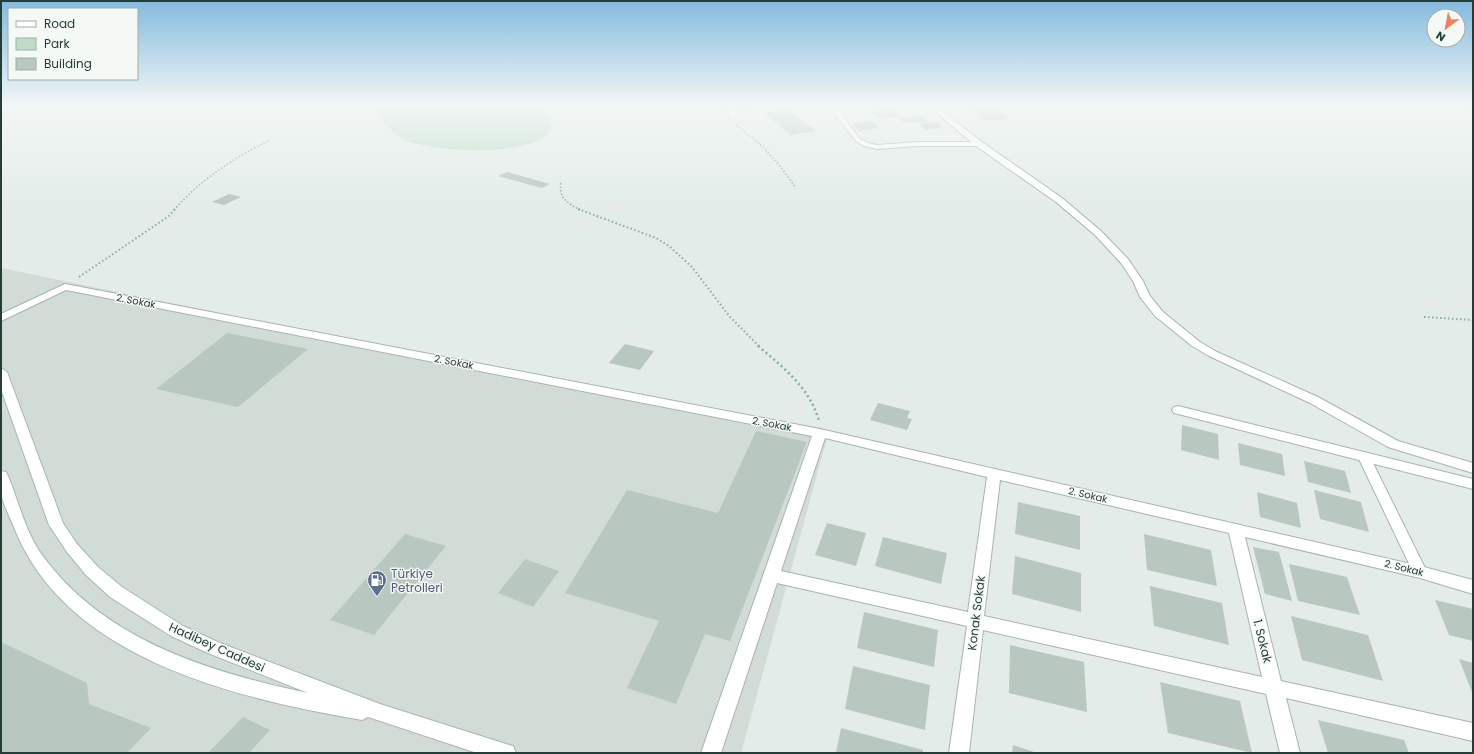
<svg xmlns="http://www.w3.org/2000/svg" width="1474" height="754" font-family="Poppins,sans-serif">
<rect width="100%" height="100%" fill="#e3ece8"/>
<path fill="#d2dcd7" d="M1,268L827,438L741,753H1Z"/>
<path fill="#bedcc6" d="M372,104H541L551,124L552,130C533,158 429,153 401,138C388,131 381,116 372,104Z"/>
<path fill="#b9c7c1" d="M735,104H753L752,110L734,109Z
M968,104H993L1008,119L983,120Z
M788,109L816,131L791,135L764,113Z
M891,110L900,117L880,119L871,112Z
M923,116L929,122L904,123L899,118Z
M872,121L879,128L859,131L851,123Z
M937,122L944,128L925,130L918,123Z
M507,172L550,184L542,188L498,176Z
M229,194L241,197L224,205L212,202Z
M227,333L308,349L238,407L156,389Z
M625,344L654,351L640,370L609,363Z
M878,403L910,411L907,418L912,419L907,430L870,420Z
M1182,425L1218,434L1219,460L1181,450Z
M756,431L807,442L730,641L705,634L676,704L627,688L659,621L565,593L627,490L718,513Z
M1238,443L1282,454L1285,476L1240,465Z
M1304,461L1345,471L1351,493L1308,482Z
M1314,490L1361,502L1369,532L1320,519Z
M1257,492L1297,503L1301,528L1260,517Z
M1018,502L1080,516V550L1015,534Z
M827,523L866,533L856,566L815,555Z
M405,534L446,546L374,635L330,620Z
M1144,534L1211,550L1217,586L1147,570Z
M883,537L947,553L941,584L875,566Z
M1253,547L1279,552L1292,601L1265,594Z
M1015,556L1081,573V612L1012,594Z
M525,559L559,571L533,607L498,593Z
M1289,564L1347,577L1360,615L1298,601Z
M1150,586L1222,603L1229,645L1154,626Z
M1435,600L1473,609V641L1449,635Z
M864,612L938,630L934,667L857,648Z
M1291,616L1368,635L1383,681L1302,660Z
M1,642L87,683L89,704L151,728L127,753H1Z
M1010,645L1084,662L1087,712L1009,693Z
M1459,659L1473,663V695Z
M853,666L930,685L925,730L845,709Z
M1160,682L1240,701L1252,753L1168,733Z
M243,717L270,730L249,753H208Z
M1318,720L1404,740L1409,753H1328Z
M841,728L923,750V753H836Z
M1013,745L1037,753H1012Z"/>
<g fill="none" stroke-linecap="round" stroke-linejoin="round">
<g stroke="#a6b4af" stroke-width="2">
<path id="lane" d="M825,104H880L877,106L851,108L835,106L860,139L868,143L877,145L917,142H979L982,144L979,146H917L877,149L864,146L856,141L828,106Z
M1364,453L1368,454L1370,457L1427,572L1425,576L1420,577L1415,576L1413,572L1358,457L1360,454Z"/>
</g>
<g stroke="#a6b4af" stroke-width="2">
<path id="street" d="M926,104H933L982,142L1062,198L1101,231L1128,259L1143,281L1150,296L1163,312L1200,342L1217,352L1318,397L1398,441L1473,463V473L1388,447L1310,403L1209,356L1192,346L1155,316L1140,297L1133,281L1121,263L1095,235L1056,202L976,146Z
M65,284L820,429L1420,566L1473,580V594L1420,578L1245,537L1281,681L1473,723V741L1286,698L1300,753H1280L1266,694L983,630L969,753H949L967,626L777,583L721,753H701L812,436L66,290L1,321V314ZM825,438L987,477L968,612L781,571ZM1000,480L1229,533L1262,677L984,616Z
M1178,406L1473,479V489L1174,413L1172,410L1174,407Z"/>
</g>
<g stroke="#a2b7b0" stroke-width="2">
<path id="secondary" d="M1,368L7,372L63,523L77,544L98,567L122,587L183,626L220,643L380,704L506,744L513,746L516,753H477L368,717L362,720C239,699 69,660 16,532C11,520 5,508 1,495C0,488 1,479 1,471L6,472L8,476C18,500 25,530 40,552C101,639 208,672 308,693L208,653L171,636L110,597L86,575L67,552L49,525L1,389Z"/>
</g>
<path stroke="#86aea1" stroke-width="1.5" stroke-dasharray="1.5 2" stroke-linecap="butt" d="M725,104L729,119L762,146L780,166L796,188
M1456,104L1473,112
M561,183C558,198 568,203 580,210
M174,210C200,180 235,157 270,140"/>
<path stroke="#86aea1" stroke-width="2" stroke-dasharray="1.5 2.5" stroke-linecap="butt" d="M578,209L656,238L669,246L692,267L730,317L760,347
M79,277L169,216L175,209
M1424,317L1473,320"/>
<path stroke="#86aea1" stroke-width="2.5" stroke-dasharray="2 3" stroke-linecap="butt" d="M758,346C783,367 810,388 819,421"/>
<use href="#lane" fill="#fff" fill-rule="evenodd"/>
<use href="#street" fill="#fff" fill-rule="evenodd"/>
<use href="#secondary" fill="#fff" fill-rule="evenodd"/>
</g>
<linearGradient id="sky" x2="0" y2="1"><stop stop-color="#84bade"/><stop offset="0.5" stop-color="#f2f6f5"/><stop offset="1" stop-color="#f2f6f5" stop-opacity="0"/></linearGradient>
<rect width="1474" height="210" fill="url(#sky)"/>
<defs>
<g id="fuel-pin" transform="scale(1)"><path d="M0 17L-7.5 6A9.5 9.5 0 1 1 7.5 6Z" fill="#5c6f8a" stroke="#f4f9f6"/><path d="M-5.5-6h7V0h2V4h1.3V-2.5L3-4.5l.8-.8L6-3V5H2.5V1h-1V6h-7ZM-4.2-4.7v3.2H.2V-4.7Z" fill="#fff"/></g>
</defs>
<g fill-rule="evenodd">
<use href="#fuel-pin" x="377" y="580"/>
</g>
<g text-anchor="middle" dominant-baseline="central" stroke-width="3" stroke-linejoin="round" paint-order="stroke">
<g font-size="10" fill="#243d36" stroke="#f4f9f6">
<text transform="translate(136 301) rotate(11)">2. Sokak</text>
<text transform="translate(454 362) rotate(11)">2. Sokak</text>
<text transform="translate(772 424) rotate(11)">2. Sokak</text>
<text transform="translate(1088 495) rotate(13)">2. Sokak</text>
<text transform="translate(1404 568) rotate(14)">2. Sokak</text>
</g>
<g font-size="12" fill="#4e5e75" stroke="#f4f9f6" text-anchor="start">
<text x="391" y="573">Türkiye<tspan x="391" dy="14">Petrolleri</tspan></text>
</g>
<g font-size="12" fill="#243d36" stroke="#f4f9f6">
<text transform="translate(976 613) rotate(-83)">Konak Sokak</text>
<text transform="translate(1263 641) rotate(76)">1. Sokak</text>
<text transform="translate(217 647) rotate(24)">Hadibey Caddesi</text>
</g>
</g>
<rect width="1474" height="754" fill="none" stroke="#243d36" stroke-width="4"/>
<rect x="8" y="8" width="130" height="72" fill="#f4f9f6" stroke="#a1aea9"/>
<rect x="16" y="21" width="20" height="6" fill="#ffffff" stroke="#a1aea9"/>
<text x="44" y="28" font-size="12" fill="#243d36">Road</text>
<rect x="16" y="38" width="20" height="12" fill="#bedcc6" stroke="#a1aea9"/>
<text x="44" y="48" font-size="12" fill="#243d36">Park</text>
<rect x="16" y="58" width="20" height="12" fill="#b9c7c1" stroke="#a1aea9"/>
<text x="44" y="68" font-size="12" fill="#243d36">Building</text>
<g transform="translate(1446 28) rotate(212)"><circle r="19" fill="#f4f9f6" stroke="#a1aea9"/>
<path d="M0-3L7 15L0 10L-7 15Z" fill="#ea8464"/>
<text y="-6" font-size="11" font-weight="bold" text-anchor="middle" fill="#243d36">N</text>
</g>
</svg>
